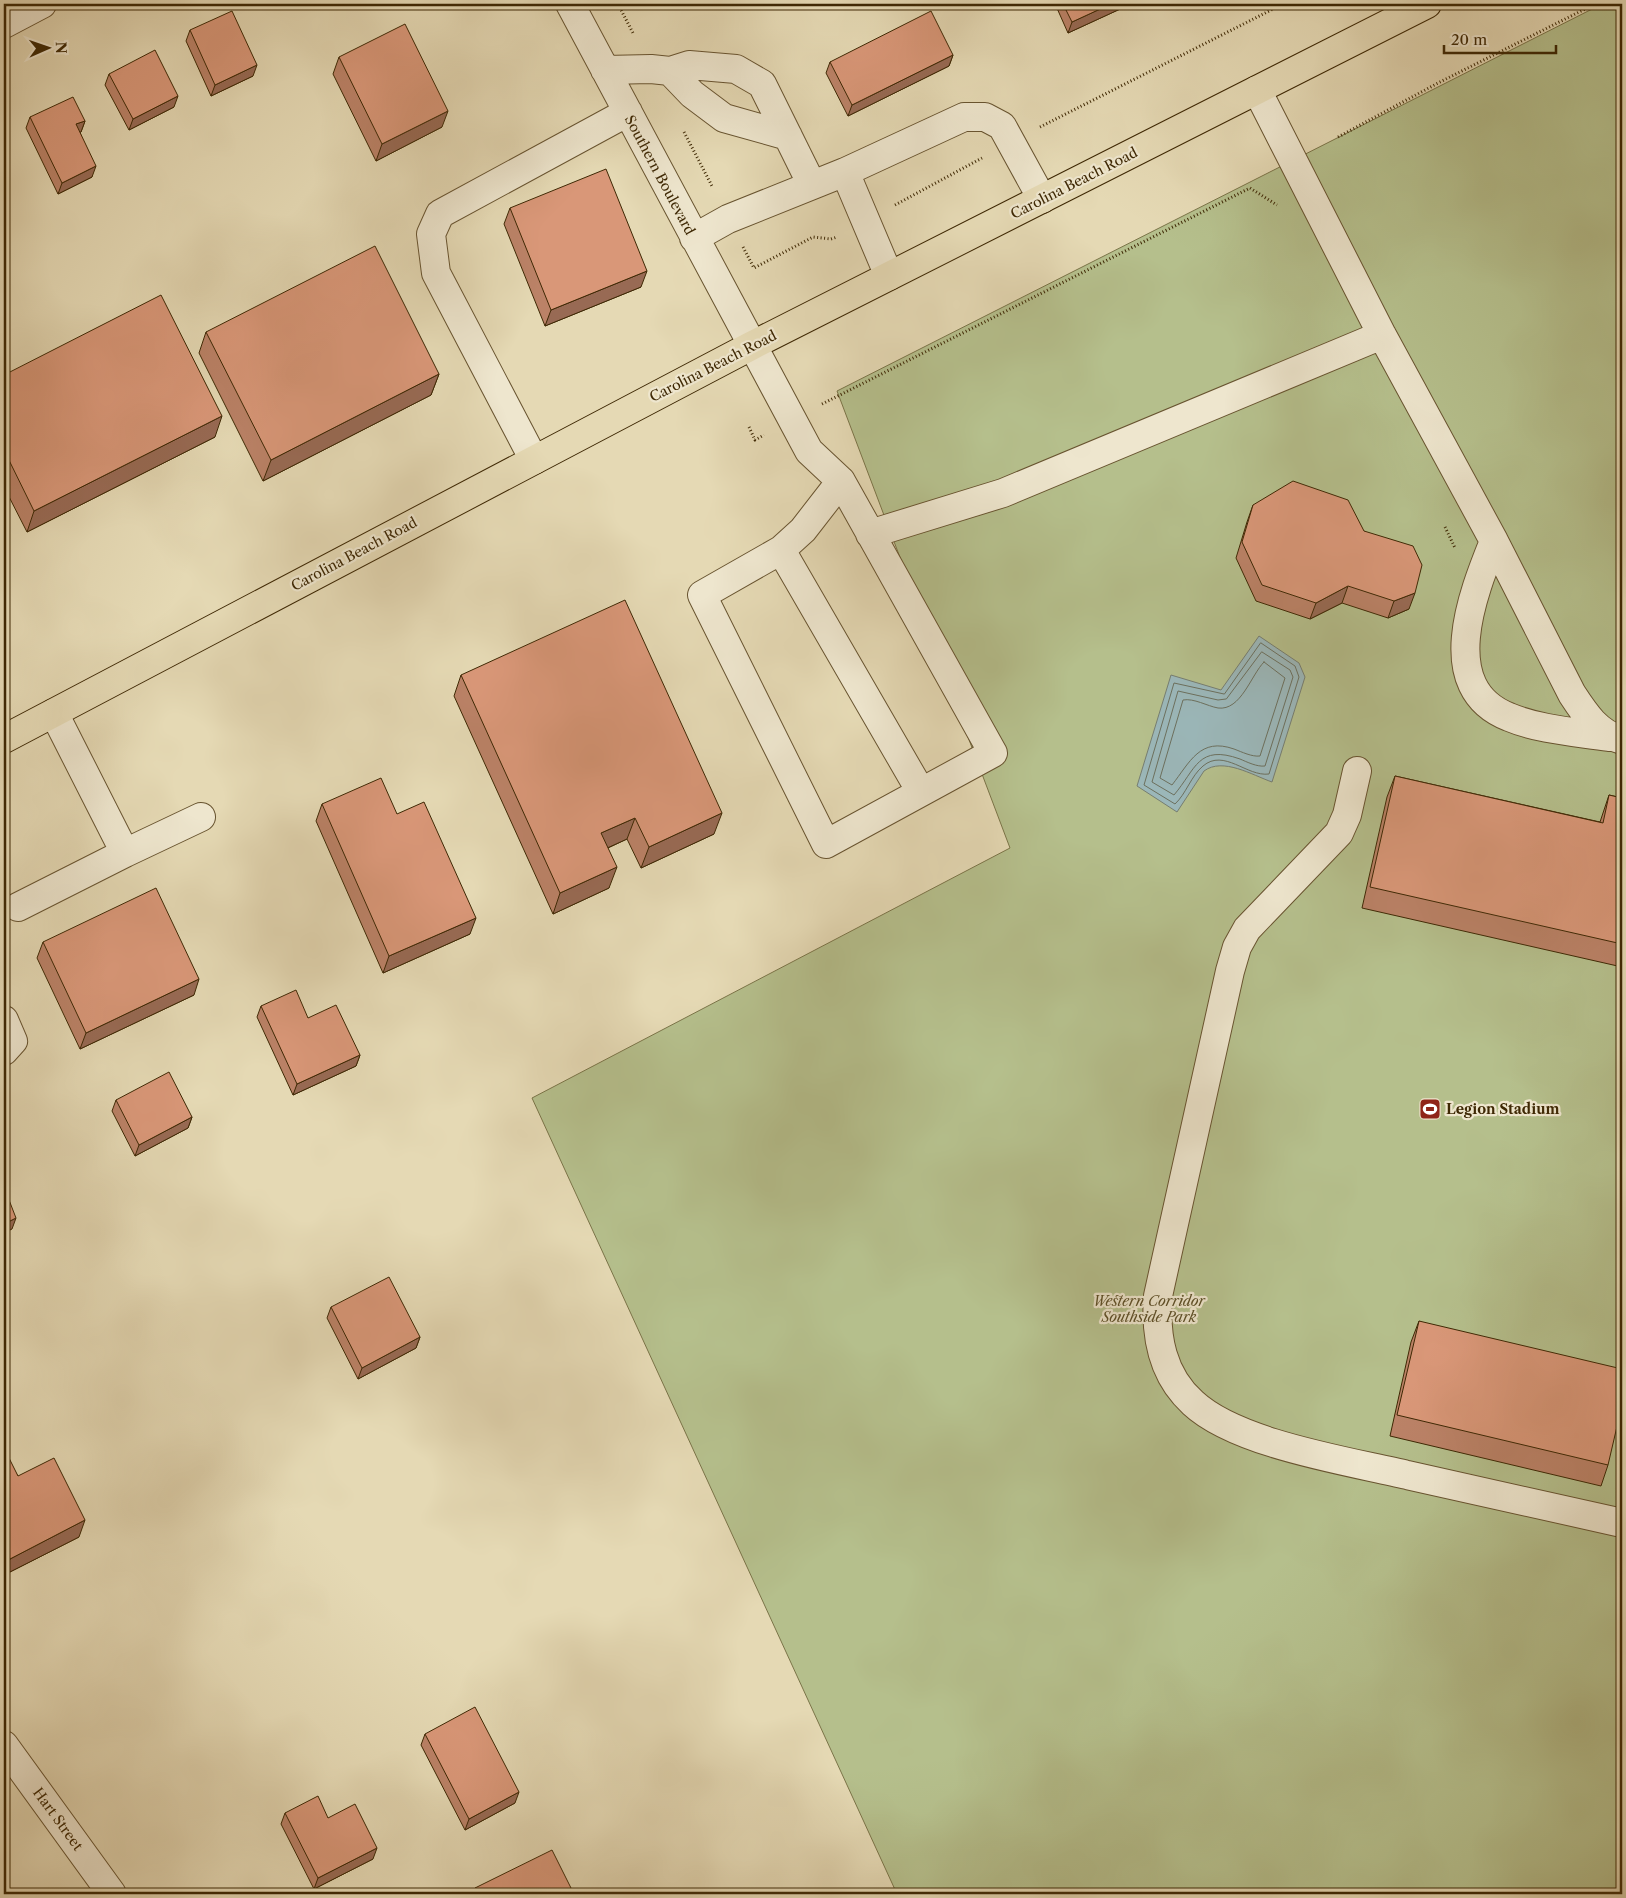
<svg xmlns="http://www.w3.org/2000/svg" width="1626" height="1898" font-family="'Libre Caslon Text',serif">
<rect width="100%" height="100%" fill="#e5d9b4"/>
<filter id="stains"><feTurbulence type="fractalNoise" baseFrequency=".004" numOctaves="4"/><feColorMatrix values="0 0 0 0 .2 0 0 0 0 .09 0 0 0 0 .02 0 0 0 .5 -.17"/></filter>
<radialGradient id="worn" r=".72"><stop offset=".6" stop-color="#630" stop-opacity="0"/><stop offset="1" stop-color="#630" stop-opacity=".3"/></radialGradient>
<path fill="#b5bf8c" stroke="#7a7448" d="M1602,4H1622V1894H897L532,1098L1010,848L837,391Z"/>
<path fill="#9bb7b9" stroke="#767e71" d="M1259,636L1299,663L1305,677L1272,782C1252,775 1223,757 1204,771L1177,812L1137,786L1171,675L1221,690Z"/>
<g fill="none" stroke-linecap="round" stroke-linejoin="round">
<path stroke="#6c705e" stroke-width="1" d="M1261,643L1295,666L1299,677L1269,774C1247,777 1224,748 1203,766C1191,776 1186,794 1175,804L1144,785L1174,683L1224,694Z
M1262,652L1290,670L1293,677L1265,766C1257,767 1247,762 1240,759C1198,744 1196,769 1174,795L1152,782L1178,691L1218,700L1226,699Z
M1264,662L1285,678L1260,756C1252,757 1242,752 1234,749C1200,737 1190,762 1172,785L1160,778L1183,700C1194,698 1207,706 1218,708C1241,711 1251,675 1264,662Z"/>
<g stroke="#685430" stroke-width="30">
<path id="minor" d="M570,4L809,451L841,481L803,530L781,550L702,595L826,844L993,753L841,481
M4,24L42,4
M605,70L651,69L670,71L689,65L736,69L762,84L812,185
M670,71L692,94L724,118L788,136
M1257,90L1382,335L1494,541L1572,694C1585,714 1598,734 1622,740
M845,172L889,276
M694,238L728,219L845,172L964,117H985L1002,126L1042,199
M534,460L436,273L431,234L440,214L628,112
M870,534L1003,493L1382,335
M1494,541C1473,593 1435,688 1509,717C1540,730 1577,732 1609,737
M781,550L921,792
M1357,771L1347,815L1339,833L1247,929L1237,947L1230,971L1158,1296C1155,1337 1162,1375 1193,1403C1237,1444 1348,1461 1407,1475C1479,1491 1551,1507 1622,1523
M125,853L201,817
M18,907L125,853L54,713
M4,1020L13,1041L4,1051
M4,1745L112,1894"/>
</g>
<g stroke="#3e2804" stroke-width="30">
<path id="highway" d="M4,739L751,346L1427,4"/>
</g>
<path stroke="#3e2804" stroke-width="3" stroke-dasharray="1 2.5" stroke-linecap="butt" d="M618,4L634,35
M1040,127L1283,4
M684,132L713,188
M1338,137L1438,83L1595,4
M895,205L982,158
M743,247L754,268L813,237L831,239L837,237
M822,404L1250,188L1277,205
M749,427L755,440L764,435
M1445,527L1455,548"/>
<use href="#minor" stroke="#eee6ce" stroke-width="28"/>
<use href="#highway" stroke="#e5d9b4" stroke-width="28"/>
</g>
<path fill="#bb8267" stroke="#3e2804" d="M1057,4H1131L1068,33L1056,6Z
M190,30L253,76L211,96L186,41Z
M953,55L949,66L848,116L826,73L830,62Z
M339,57L442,127L376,161L333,74Z
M109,74L174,107L129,130L105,85Z
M30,117L85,121L81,132H80L92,177L58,194L26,128Z
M510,208L641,287L545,326L504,224Z
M206,332L439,374L431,395L263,481L199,353Z
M4,375L215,437L27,532L4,487Z
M1253,505L1364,531L1409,609L1388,618L1342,603L1310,619L1256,601L1236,558L1247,522Z
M461,675L714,834L641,868L627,839L608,848L609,888L553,914L454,696Z
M1395,776L1600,822L1609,795L1622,798V967L1362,908L1387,797Z
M322,804L397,814L470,934L383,973L316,821Z
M43,942L194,995L80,1049L37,958Z
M261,1006L308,1018L360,1055L356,1066L293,1095L257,1017Z
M116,1100L192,1117L188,1128L135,1156L112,1111Z
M331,1307L420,1337L416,1348L358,1379L327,1318Z
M1419,1321L1608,1465L1601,1486L1390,1436L1411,1342Z
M4,1456L18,1476L79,1537L4,1575Z
M425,1734L515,1803L465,1830L421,1745Z
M285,1813L328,1818L373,1859L314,1889L281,1824Z
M475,1888L574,1894H472Z"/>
<path fill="#986a54" stroke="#3e2804" d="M1111,4H1131L1068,33L1072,22Z
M953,55L949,66L848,116L852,105Z
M257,65L253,76L211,96L215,85Z
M178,96L174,107L129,130L133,119Z
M448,111L442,127L376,161L382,144Z
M85,121L81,132L72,136L76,124Z
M96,166L92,177L58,194L62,183Z
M647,271L641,287L545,326L551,310Z
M439,374L431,395L263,481L271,460Z
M222,416L215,437L27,532L34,511Z
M1348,586L1342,603L1310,619L1316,603Z
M1415,593L1409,609L1388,618L1394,601Z
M722,813L714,834L641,868L649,847Z
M635,818L627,839L594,854L601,833Z
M617,867L609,888L553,914L560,893Z
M476,918L470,934L383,973L389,956Z
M199,979L194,995L80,1049L86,1033Z
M360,1055L356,1066L293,1095L297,1084Z
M192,1117L188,1128L135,1156L139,1145Z
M16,1218L12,1229L4,1233V1224Z
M420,1337L416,1348L358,1379L362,1368Z
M85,1520L79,1537L4,1575L10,1559Z
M519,1792L515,1803L465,1830L469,1819Z
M377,1848L373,1859L314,1889L318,1878Z"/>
<path fill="#d99778" stroke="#3e2804" d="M1063,4H1111L1072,22Z
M232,11L257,65L215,85L190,30Z
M931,11L953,55L852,105L830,62Z
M405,24L448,111L382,144L339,57Z
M155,50L178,96L133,119L109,74Z
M73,97L85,121L76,124L96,166L62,183L30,117Z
M606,169L647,271L551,310L510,208Z
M375,246L439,374L271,460L206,332Z
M161,295L222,416L34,511L4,450V375Z
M1293,481L1348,500L1364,531L1413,546L1422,565L1415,593L1394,601L1348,586L1316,603L1262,585L1242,542L1253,505Z
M625,600L722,813L649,847L635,818L601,833L617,867L560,893L461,675Z
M1395,776L1603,823L1609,795L1622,798V944L1370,887Z
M381,778L397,814L424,802L476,918L389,956L322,804Z
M156,888L199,979L86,1033L43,942Z
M296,990L308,1018L336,1005L360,1055L297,1084L261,1006Z
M169,1072L192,1117L139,1145L116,1100Z
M4,1187L16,1218L4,1224Z
M389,1277L420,1337L362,1368L331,1307Z
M1419,1321L1622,1369V1405L1608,1465L1397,1415Z
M7,1454L18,1476L54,1458L85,1520L10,1559L4,1547V1456Z
M475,1707L519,1792L469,1819L425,1734Z
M318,1796L328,1818L355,1804L377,1848L318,1878L285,1813Z
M552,1850L574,1894H478L475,1888Z"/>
<defs>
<g id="stadium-square" transform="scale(1.125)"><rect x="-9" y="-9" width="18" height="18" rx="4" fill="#8f2418" stroke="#eee6ce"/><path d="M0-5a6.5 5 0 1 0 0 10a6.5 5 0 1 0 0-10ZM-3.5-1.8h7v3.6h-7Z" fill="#fff"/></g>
</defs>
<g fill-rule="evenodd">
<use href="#stadium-square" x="1430" y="1109"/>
</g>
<g text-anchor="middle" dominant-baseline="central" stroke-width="4.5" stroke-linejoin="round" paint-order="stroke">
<g font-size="14" fill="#3e2804" stroke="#eee6ce">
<text transform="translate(660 175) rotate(62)">Southern Boulevard</text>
<text transform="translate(1074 183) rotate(-27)">Carolina Beach Road</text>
<text transform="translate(713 366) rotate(-27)">Carolina Beach Road</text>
<text transform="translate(354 554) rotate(-28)">Carolina Beach Road</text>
<text transform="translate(58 1819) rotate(54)">Hart Street</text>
</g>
<g font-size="14" font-weight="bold" fill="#3e2804" stroke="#eee6ce" text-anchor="start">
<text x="1446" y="1109">Legion Stadium</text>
</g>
<g font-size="14" font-style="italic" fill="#5c4e26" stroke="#eee6ce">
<text x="1149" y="1301">Western Corridor<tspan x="1149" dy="16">Southside Park</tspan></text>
</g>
</g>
<rect width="1626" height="1898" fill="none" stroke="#e5d9b4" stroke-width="20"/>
<rect x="5" y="5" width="1616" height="1888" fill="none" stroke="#3e2804" stroke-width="2.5"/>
<rect x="10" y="10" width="1606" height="1878" fill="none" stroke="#3e2804"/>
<g transform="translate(48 48) rotate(88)" stroke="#eee6ce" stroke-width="4" paint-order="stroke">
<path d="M0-4L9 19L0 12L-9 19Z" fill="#3e2804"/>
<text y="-8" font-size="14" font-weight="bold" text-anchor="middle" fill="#3e2804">N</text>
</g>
<path d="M1444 45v8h112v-8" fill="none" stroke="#3e2804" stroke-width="2.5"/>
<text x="1451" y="45" font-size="15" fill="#3e2804" stroke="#eee6ce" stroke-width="4" paint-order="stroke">20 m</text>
<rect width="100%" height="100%" filter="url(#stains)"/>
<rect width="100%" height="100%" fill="url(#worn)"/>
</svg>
